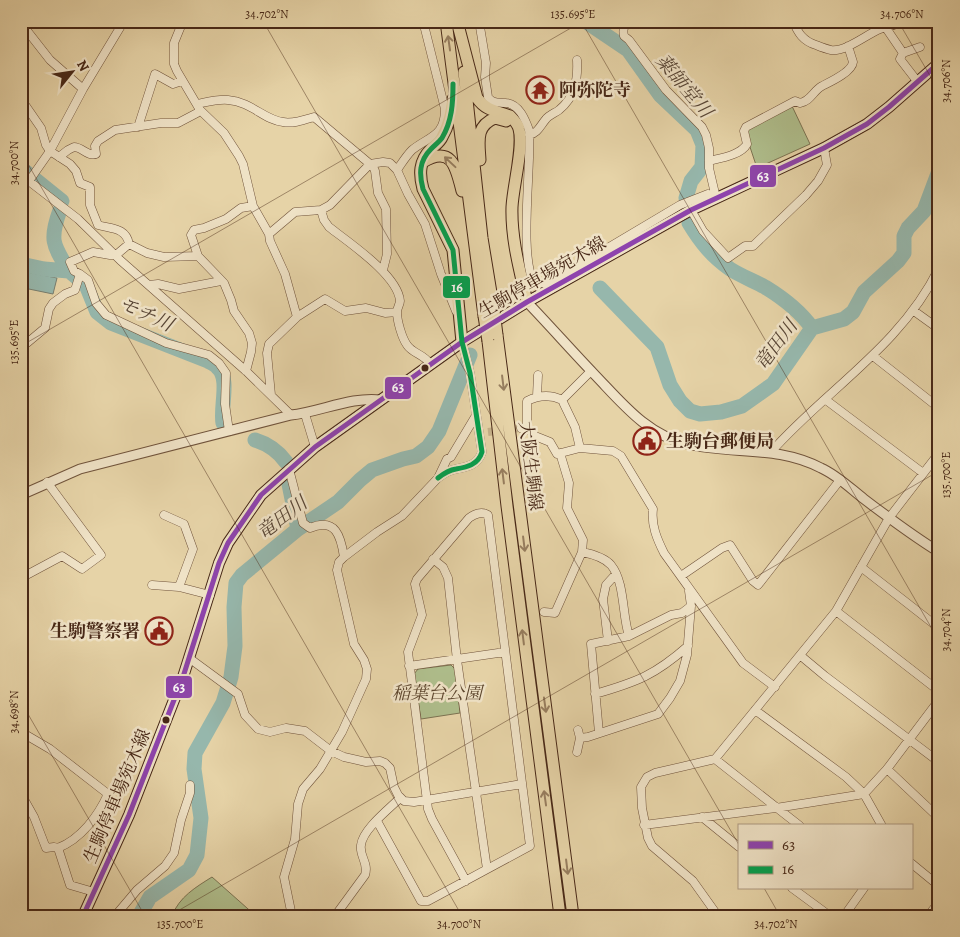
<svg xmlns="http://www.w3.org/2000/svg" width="960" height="937" font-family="Alegreya,'Noto Serif JP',serif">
<rect width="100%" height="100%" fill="#e6d3a7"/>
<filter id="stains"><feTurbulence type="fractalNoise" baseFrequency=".004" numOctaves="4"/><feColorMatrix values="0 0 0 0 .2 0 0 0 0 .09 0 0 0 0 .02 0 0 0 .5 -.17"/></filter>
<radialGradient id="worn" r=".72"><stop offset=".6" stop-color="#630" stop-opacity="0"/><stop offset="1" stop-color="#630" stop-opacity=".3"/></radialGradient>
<path fill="#afbe8c" stroke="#7c7352" d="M792,106L810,144L757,168L745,132L746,129Z
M451,665L455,669L460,713L421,719L414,674L418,669Z
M212,877L256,916H172C179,897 196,887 212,877Z"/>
<path fill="#96b7ac" stroke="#777e70" d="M27,272L57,278L53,294L24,288Z"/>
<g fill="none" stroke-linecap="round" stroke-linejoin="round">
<path stroke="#96b7ac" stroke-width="15" d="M585,21L628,50L660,95L697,130L703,145L702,167L691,181L686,198
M21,168L62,201
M60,210C49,240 53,245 69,271
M689,223C701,243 712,256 730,269C741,276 754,281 765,287C783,298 800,311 812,328
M21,264L44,269L69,271L86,285L97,312L111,323L208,361C211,363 216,365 218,368C230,379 220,407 223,423
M600,288L657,347L670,385L680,401L690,411L700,414L721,412L742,406L773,384L812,328L844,319L853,312L864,292L898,261L904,253V236L908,228L924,211L939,171
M255,440C268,444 278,451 286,462
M288,479L298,529
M139,916L150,897L189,870L197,855L201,818L194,769L195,753L223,703L231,677L235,646L234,607L236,583L242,575L298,529L338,502L360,480L372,470L403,459L416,456L428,447L439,431L470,355"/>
<path stroke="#c6b18a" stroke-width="8" stroke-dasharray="8 4" stroke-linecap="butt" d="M488,432L521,428"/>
<g stroke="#70533b" stroke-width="9">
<path id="minor" d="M183,21L174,43V64L177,71L200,110L224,133L239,156L243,164L253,206L269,234L270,241L285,274L297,317L269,344L267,353L271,395
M360,21L363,24
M423,21L445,109C445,137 429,136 412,150C406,156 402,163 397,170L408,194L425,224L441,274L456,311
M479,21L486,63L485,77L488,97C493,104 498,102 506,103C519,104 525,119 529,130C532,163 518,260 535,284L544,283L564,274L680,205L708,194
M632,21C625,25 622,27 624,36L629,40L666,90L702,127L706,135L709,148V168L716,198
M793,21C798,33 803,41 816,45C821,47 826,49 831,50C846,52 867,34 880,29C888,26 895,26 902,21
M21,23L50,60L83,89
M886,28L903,53L900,59L917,81
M903,53L920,47
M21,99L41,128L46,145L50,151L70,164L76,171L80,183L90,187V205L98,225C110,229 126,227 129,244
M197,104C207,102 218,99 228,100C252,102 264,120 283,122C293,124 304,120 314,117L370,164
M138,127L155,74L173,84L182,81
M529,135C538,133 540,126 546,119C549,115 555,113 559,110C575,97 578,80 577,60
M59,157L68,150L74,147C82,147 88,157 96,154L95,146L98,141L115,130L161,123H178L197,113L200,110
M709,161C721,158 741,155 747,144L744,131L746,127L795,101L800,103C811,101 813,91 822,86C830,82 852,72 853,62L848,46
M372,164L375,171L378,193L386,209L387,254L383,270
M21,175L78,219L120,260L246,371L291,415
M29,181L50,151L83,89L124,21
M321,210L324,220L329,227C348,242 398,275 400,301C400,304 397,308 397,312C397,321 402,338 407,345C413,354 424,354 430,364
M691,210L703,231L728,258L745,246H753L806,195L818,181L827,165L824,148
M269,234L295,212L321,210L330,205L370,164L383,162L390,163L397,170
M116,255L129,244L147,253L164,257L198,256
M80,274L88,280L96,303L106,315L166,343L209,355L219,363L226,373L225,404L229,431
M149,285L158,284L179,289L221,281
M914,311L939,329
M297,317L325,299L345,311L366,308L385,313L397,312
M21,348L45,328L49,309L53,303L65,294L75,290L80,274L74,271L70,262L93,252L110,255H115
M873,356L939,408
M246,371L251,352L252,343L249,333L234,311L231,300L224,283L198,256L191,235L194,230L204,228L226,219L241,208L253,206
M537,396L538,375
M826,400L923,473
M305,414L315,447
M527,427L535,436L550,442L557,454L580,448L613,451L621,456L653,509C651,525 657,539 664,553L743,663L775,687
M521,428L527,427V401C539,395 550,394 562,400
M580,448L575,427L562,400L591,371
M771,452C827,389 901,346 939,268
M289,469L303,523L310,528C336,517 341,537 344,557L339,562L337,570L354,644L364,660L367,669L366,679L342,732L320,769L303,789L298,804L295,839L284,877L292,916
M438,478C443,474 449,470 456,469C467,467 478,465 482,452L470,373L462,342
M164,515L184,524L193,549L179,587
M582,552C592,554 604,557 611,565C625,582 622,615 629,636
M344,557L377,532L402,516L438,478L447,459L451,457L475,417
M433,559L443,567L448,578L457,660L487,869
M861,567L939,628
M681,576L722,548L730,545L753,581L758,585L840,480
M21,578L62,556L82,569L101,555L47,482
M152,585L179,587L210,595
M836,611L939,691
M544,612L555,613L582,552L583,540L567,508L569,483L560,453
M608,641L603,599L606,585L616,574
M801,656L825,676L939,762
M189,658L238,694L245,715L258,729L270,732L286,728L305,731L331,751L344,757L366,762L380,761L385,763L390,768L394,787L398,795L404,801L414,802L522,784
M409,666L505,652
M595,694C637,682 655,675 688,646
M755,710L846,777L864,794L882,826
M21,732L50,749L108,794C98,816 81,839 58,848L70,885L94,892
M599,733L591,644L629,636L671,615L682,613L691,606
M580,738L588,737L658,714L670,698L680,681L687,655L691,606L689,591
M577,752L580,738L578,730
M715,759L800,826
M887,769L939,818
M21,794L34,817L46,848L54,847L58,848
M702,817L739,847
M377,821L421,901H428L530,846L488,515C481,511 475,514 469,518L417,579L415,584L422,615L408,652L428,809L432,819L466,881
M644,825L776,808L864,794L887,769L939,700
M911,863L939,886
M792,888L830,916
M115,916L137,890L165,866L174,853L181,820L190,793V785
M335,916L365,875C369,863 359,856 361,845C363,829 389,809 400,798
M718,916L693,881L652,846L648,838L642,808L641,787L647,777L655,773L715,759L836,611L889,518L939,453
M844,916L864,888
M928,916L939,902"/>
</g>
<g stroke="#70533b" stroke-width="11">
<path id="tertiary" d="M527,302C550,326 572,351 595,375C622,403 647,435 687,444C734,455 777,445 821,468C837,475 851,489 864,499C889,518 913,536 939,552
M21,495L80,469L291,415C320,412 352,396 381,400"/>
</g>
<g stroke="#482817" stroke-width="12">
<path id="secondary" d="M83,916L129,815L183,677L219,563L228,543L261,495L315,447L462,342L527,302L691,210L824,148L867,124L889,107L939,63"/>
</g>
<g stroke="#482817" stroke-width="13">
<path id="primary" d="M446,21L484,316
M457,21L477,98C486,111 497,111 510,116C514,120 518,124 519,129C524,146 513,186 512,207C511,239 520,271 527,302
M464,72L482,238L494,311
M453,99C451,113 449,125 442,137C440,142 435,145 431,149C419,161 419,174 423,189L453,250L462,342
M480,160C479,142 475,126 495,118L506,121
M423,162C452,145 456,167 462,191
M497,335L573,916
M488,341L507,506L560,916"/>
</g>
<use href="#minor" stroke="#efe2c6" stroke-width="8"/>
<use href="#tertiary" stroke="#efe2c6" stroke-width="9"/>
<use href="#secondary" stroke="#efe2c6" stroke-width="10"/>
<use href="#primary" stroke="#e6d3a7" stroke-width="11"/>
<g stroke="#482817" stroke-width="13" stroke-linecap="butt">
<path id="primary-bridge" d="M494,311L497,335
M484,316L488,341"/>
</g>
<use href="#primary-bridge" stroke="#e6d3a7" stroke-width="11"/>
<g stroke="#efe2c6" stroke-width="9">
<path id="bus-1" d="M83,916L129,815L183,677L219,563L228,543L261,495L315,447L462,342L527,302L691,210L824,148L867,124L889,107L939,63"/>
</g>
<g stroke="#efe2c6" stroke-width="9">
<path id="bus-2" d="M438,478C443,474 449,470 456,469C467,467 478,465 482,452L470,373L462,342L453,250L423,189C419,174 419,161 431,149C435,145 439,142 442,138C452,121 453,103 453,84"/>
</g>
<use href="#bus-1" stroke="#8e44ad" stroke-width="5"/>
<use href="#bus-2" stroke="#04a04e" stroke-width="5"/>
</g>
<defs><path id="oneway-shaft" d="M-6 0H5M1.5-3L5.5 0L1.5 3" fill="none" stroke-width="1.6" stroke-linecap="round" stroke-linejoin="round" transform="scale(1.25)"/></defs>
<g stroke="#977e5f">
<use href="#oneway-shaft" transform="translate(449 43) rotate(-98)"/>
<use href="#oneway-shaft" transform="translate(450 162) rotate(-137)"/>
<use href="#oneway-shaft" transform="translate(503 383) rotate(83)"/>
<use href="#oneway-shaft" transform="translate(503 476) rotate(-97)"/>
<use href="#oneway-shaft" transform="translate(524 544) rotate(83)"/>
<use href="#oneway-shaft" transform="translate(523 637) rotate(-97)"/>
<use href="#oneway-shaft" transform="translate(545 705) rotate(82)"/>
<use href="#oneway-shaft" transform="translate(545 798) rotate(-98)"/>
<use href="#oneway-shaft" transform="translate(567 867) rotate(83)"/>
</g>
<path fill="none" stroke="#482817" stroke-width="1" stroke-opacity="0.45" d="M263,21L739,845M581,21L939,641M898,21L939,91M21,152L462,916M21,346L583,21M21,702L145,916M764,888L780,916M169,916L939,471"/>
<defs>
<g id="temple-ring" transform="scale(1.4375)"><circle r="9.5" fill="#efe2c6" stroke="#8f2418" stroke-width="1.5"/><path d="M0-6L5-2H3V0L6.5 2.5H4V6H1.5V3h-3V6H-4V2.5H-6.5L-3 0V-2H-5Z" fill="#8f2418"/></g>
<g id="civic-ring" transform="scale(1.4375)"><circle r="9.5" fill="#efe2c6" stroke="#8f2418" stroke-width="1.5"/><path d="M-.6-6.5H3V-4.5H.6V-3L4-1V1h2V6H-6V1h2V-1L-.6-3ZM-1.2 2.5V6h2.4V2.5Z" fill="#8f2418"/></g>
</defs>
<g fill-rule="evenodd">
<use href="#temple-ring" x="540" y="90"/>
<use href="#civic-ring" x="647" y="441"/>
<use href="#civic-ring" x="159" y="631"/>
</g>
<g fill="#482817" stroke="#efe2c6" stroke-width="2">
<circle cx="425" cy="368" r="4.5"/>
<circle cx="166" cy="720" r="4.5"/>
</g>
<g text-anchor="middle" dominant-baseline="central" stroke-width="5" stroke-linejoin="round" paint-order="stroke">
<g font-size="18" font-weight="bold" fill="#482817" stroke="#efe2c6" text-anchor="start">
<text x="559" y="90">阿弥陀寺</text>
<text x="666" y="441">生駒台郵便局</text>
<text x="140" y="631" text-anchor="end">生駒警察署</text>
</g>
<g font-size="18" fill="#482817" stroke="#efe2c6">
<text transform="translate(542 277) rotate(-30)">生駒停車場宛木線</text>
<text transform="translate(531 466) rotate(83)">大阪生駒線</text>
<text transform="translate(117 796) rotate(-67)">生駒停車場宛木線</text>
</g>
<g font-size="18" font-style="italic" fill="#5d462e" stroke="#efe2c6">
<text x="437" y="693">稲葉台公園</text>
</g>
<g font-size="19" font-style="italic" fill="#584535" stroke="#efe2c6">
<text transform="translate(684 86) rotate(50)">薬師堂川</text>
<text transform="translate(146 314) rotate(25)">モチ川</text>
<text transform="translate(776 345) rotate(-53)">竜田川</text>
<text transform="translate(282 518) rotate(-37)">竜田川</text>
</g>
</g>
<g stroke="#efe2c6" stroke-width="2">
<rect x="749" y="164" width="28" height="24" rx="5" fill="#8e44ad"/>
<rect x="442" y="275" width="29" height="24" rx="5" fill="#04a04e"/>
<rect x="384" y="376" width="28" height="24" rx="5" fill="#8e44ad"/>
<rect x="165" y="675" width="28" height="24" rx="5" fill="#8e44ad"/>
</g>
<g font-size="14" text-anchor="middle" font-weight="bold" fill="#fff">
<text x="763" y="181">63</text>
<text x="457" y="292">16</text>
<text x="398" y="392">63</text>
<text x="179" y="692">63</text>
</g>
<rect width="960" height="937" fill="none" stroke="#e6d3a7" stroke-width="55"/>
<rect x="738" y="824" width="175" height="65" fill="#efe2c6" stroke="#ac9880"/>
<rect x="748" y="841" width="25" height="8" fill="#8e44ad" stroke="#ac9880"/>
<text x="782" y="850" font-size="15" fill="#482817">63</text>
<rect x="748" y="866" width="25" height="8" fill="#04a04e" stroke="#ac9880"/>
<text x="782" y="874" font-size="15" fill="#482817">16</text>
<g transform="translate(72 72) rotate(60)" stroke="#efe2c6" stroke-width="4" paint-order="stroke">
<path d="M0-4L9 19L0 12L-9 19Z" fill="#482817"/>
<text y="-8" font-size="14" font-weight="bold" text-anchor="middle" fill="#482817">N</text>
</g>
<rect x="28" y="28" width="904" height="882" fill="none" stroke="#482817" stroke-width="2"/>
<g font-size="12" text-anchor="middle" fill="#482817">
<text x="267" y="18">34.702°N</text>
<text x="573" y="18">135.695°E</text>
<text x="902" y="18">34.706°N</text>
<text transform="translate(946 81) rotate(-90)" y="4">34.706°N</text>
<text transform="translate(14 163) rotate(-90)" y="4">34.700°N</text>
<text transform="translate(14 342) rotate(-90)" y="4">135.695°E</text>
<text transform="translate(946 475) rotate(-90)" y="4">135.700°E</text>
<text transform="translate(946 630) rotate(-90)" y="4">34.704°N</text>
<text transform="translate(14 712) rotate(-90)" y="4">34.698°N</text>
<text x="180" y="928">135.700°E</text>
<text x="459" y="928">34.700°N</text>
<text x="776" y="928">34.702°N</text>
</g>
<rect width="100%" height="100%" filter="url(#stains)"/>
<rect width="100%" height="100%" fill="url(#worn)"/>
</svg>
